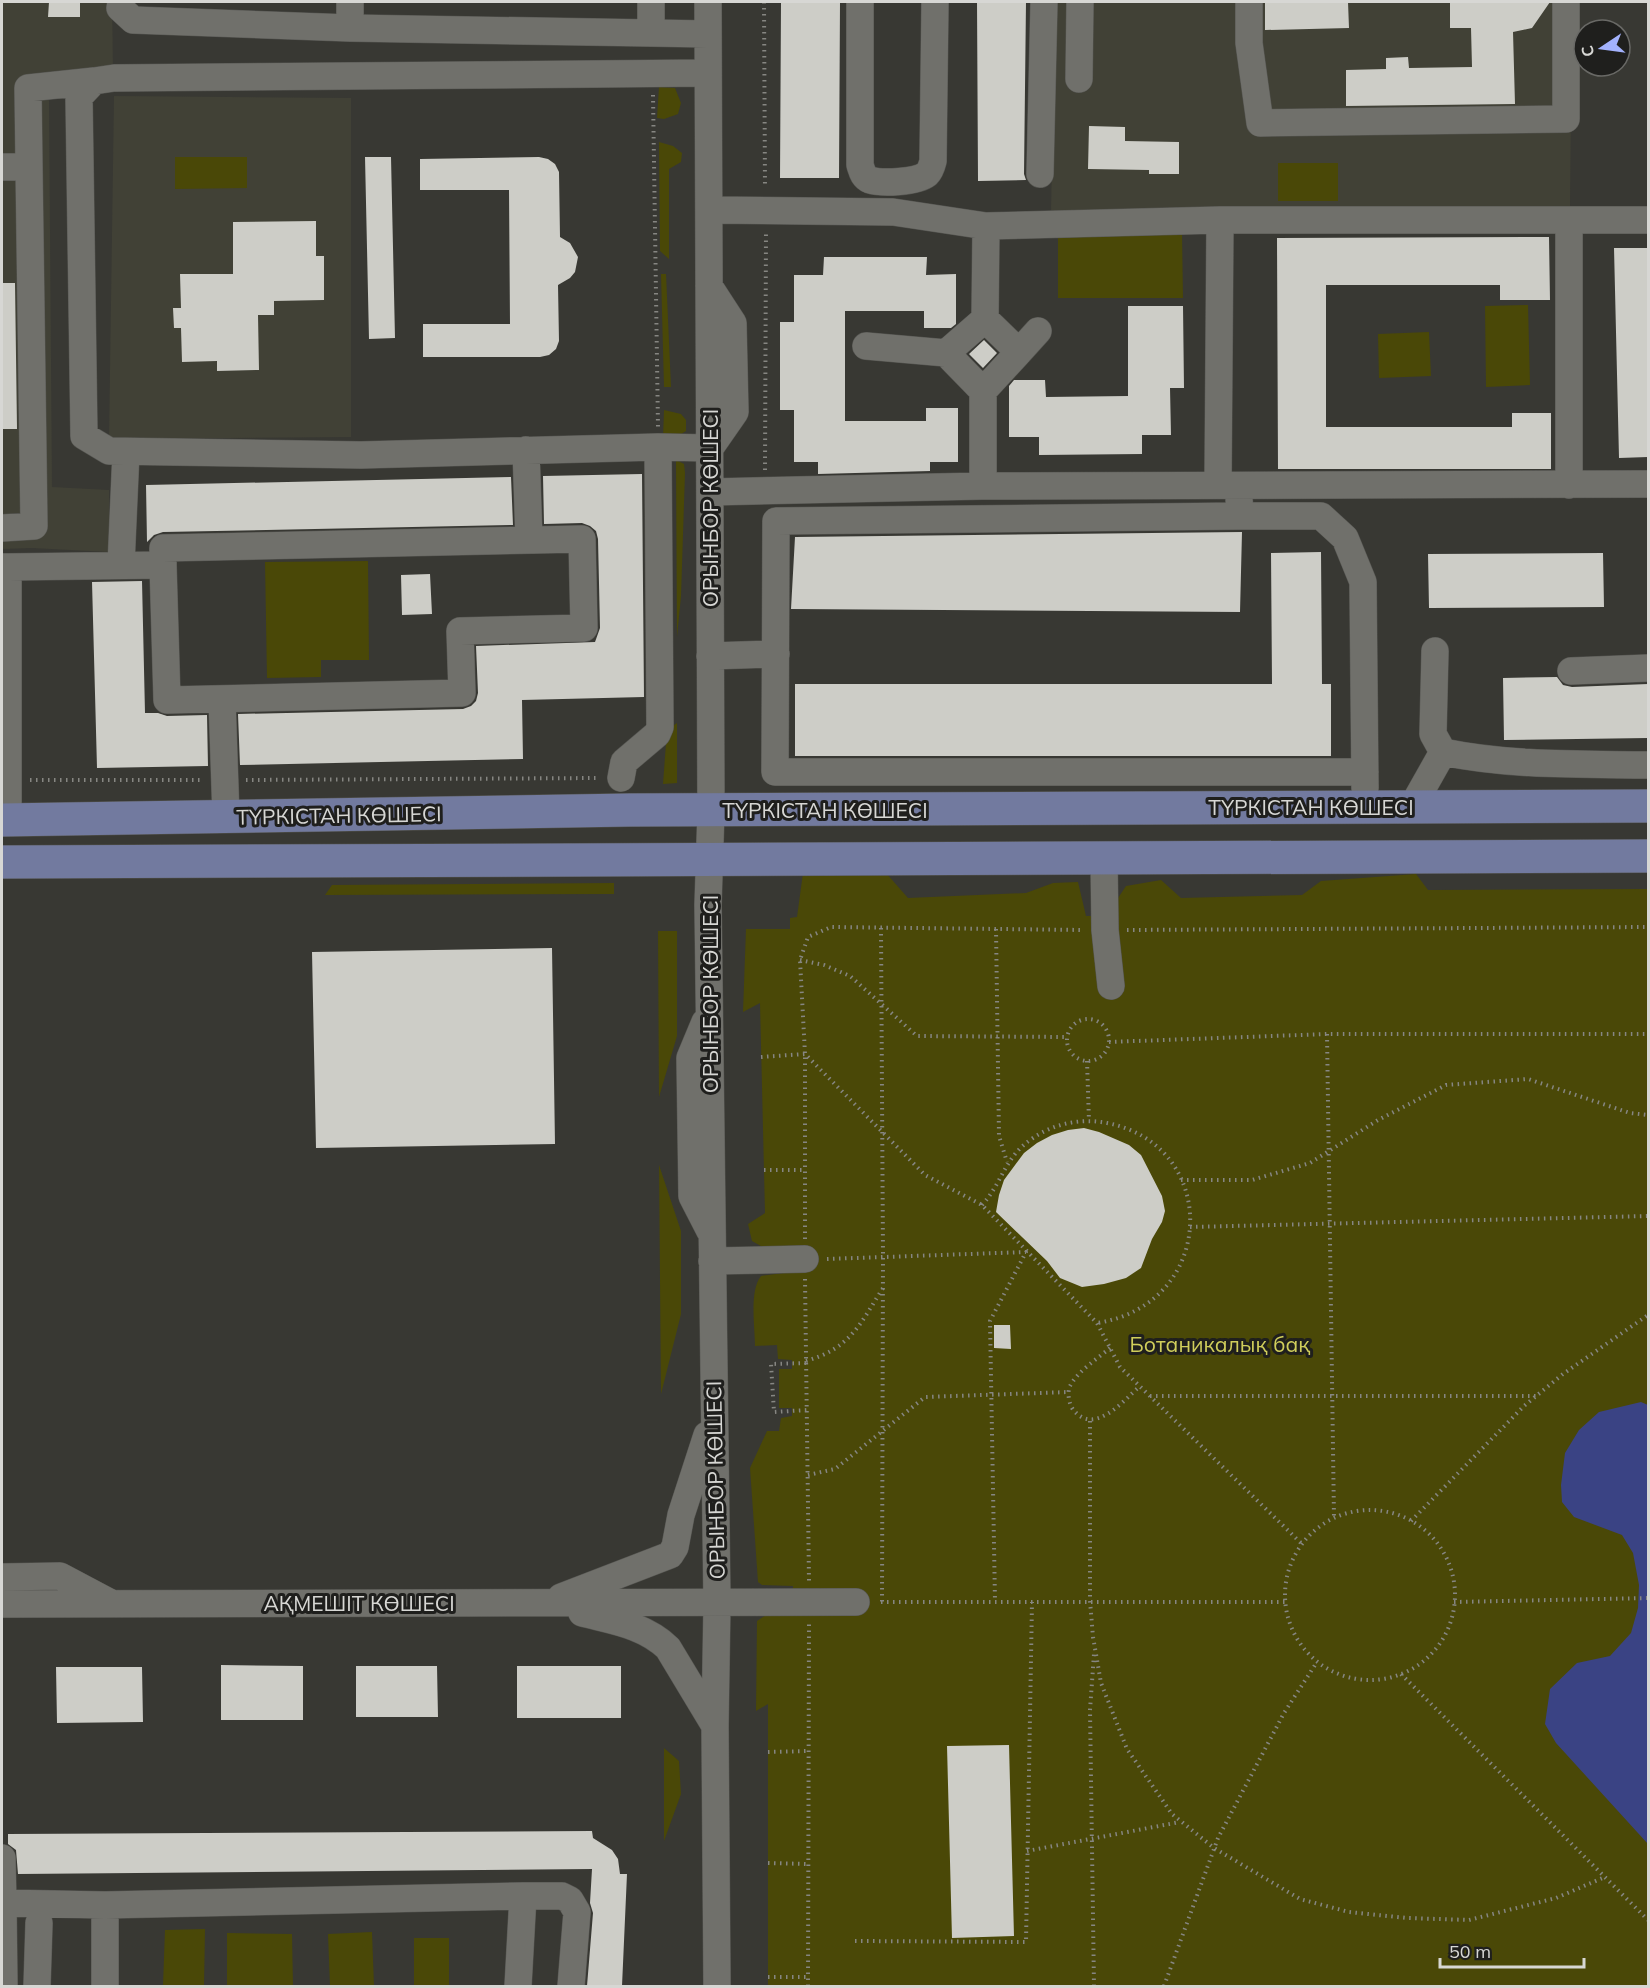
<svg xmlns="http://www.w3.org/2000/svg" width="1650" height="1988" font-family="Mulish,sans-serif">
<rect width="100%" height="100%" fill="#383833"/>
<path fill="#414136" d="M2,2H112L113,68L68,72L49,100L52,487L109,490V552L32,548L2,549Z
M1055,2H1572L1570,207L1051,212Z
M114,96L351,98V437L109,439Z"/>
<path fill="#4a4807" d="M659,87L675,88L681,103L678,114L664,119L657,118Z
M659,142L673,146L682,153L681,162L669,169V259L660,251Z
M175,157H247V188L175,189Z
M1278,163H1338V201H1278Z
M1058,232H1182L1183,298H1058Z
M661,274H666L671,387H664Z
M1528,305L1530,385L1486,387L1485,306Z
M1429,332L1431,376L1379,378L1378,334Z
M664,410L681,414L686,420V431L678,436L663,439Z
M676,460L684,464L685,473L681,596L677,637Z
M368,561L369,660H321V677L267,678L265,562Z
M677,723V783L663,784L667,730Z
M803,873H886L908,898L1026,893L1053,883L1078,882L1086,916H1116V901L1126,886L1161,880L1181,898L1302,895L1321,881L1416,874L1428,890L1648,889V1986H768V1704L756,1711L757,1621L766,1615L793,1612V1586L762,1585L758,1582L750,1468L767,1431H779L781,1418L792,1416V1408H779V1369H792V1360L778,1359L777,1345L755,1346C755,1327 749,1291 761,1276L792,1272L770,1251L752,1241L748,1224L765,1213L760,1003L743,1012L746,929H790V918L797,917Z
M614,883V894L325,895L332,885Z
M658,931H677V1036L659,1097Z
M659,1165L681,1231V1314L661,1394Z
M664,1748L679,1761L681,1794L664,1841Z
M205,1929L204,1986H163L165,1930Z
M372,1932L374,1986H330L328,1934Z
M227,1933L292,1934L293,1986H227Z
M414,1938H449V1986H414Z"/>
<path fill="#3a4384" d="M1641,1402L1648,1405V1844L1556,1743L1545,1724L1550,1689L1577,1663L1610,1656L1631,1633L1638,1608L1639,1585L1633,1553L1622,1535L1574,1517L1562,1502L1561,1485L1565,1453L1579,1430L1599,1412Z"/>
<path fill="#cdcdc7" d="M49,2H80V17H48Z
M781,2H840L839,178H780Z
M977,2H1026L1024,174L1026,180L978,181Z
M1265,2H1348L1349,28L1265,30Z
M1450,2H1550L1532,28L1513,32L1515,104L1346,106V70L1386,69V58L1408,57L1409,68L1472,67L1471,28H1450Z
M1089,126L1125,127V141L1179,142V174H1149V170L1088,169Z
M365,157H391L395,338L369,339Z
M539,157L548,159L555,164L559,172L560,237L570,243L578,257L575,272L570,278L558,285L559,341L556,349L549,355L540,357H423V324H510L509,190H420V159Z
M316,221V256H324V300L274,301V315H258L259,370L217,371V361L182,362L181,328H174L173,308H181L180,274H233V222Z
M1549,237L1550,300H1500V285H1326V427H1512V413H1551V469H1278L1277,238Z
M1614,248H1648V457L1619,458Z
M824,257H927L926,275L956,274V324L951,328H924V311H845V421H926V408H958V462H930V471L818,474V462H794V410H780V322H794V275H823Z
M2,283H15L17,429H2Z
M1128,306H1183L1184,388H1170L1171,435H1142V454L1039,455V437H1009V386L1014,380H1045L1046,397L1128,396Z
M984,340L997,353L983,368L969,354Z
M642,474L644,697L522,700L523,759L240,765L238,714L463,709L471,706L476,701L478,693L476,646L595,642L600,628L598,539L596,531L590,526L582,523L544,524L543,476Z
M511,477L513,525L163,532L154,535L147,542L146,485Z
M1242,532L1240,612L791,609L795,537Z
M1321,552L1322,684H1331V756H795V684H1272L1271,553Z
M1603,553L1604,607L1429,608L1428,554Z
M430,574L432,614L402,615L401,575Z
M142,581L145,713H158L167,716L207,715L208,766L97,768L92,582Z
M1557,677L1563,685L1572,687L1648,684V738L1504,740L1503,678Z
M552,948L555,1144L316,1148L312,952Z
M1084,1128L1099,1132L1129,1145L1141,1155L1162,1196L1165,1211L1162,1222L1152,1239L1141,1268L1126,1278L1104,1284L1082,1287L1060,1278L1047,1261L996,1212L999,1195L1004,1180L1024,1153L1037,1143L1052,1135L1068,1130Z
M994,1325H1010L1011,1349L994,1348Z
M221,1665L303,1666V1720H221Z
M356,1666H437L438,1717H356Z
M517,1666H621V1718H517Z
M56,1667H142L143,1722L57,1723Z
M1009,1745L1014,1936L952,1938L947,1746Z
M592,1831L593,1838L612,1850L618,1859L620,1874H627L622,1986H587L593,1913L590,1903L592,1869L18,1874L16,1850L8,1844V1834Z"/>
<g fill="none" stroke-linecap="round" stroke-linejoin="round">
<g stroke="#565652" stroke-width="28">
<path id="minor" d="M121,2L120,8L133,20L350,28L651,33V2
M350,2V28
M708,2L711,811L708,905L717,1603L715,1726L717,1986
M860,2V165C862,171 863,177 870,180C882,184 917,182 927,174C930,171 932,165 933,161L935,2
M1249,2V43L1260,123L1566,119V2
M651,33L708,34
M708,73L114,78L94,81L79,97L84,436L109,451L361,455L658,447L710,448
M1079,79L1080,2
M2,167H29L34,526L2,528
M29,167L28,88L94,81
M1040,174L1044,2
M709,210L893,212L986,226L1220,220L1218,485
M1220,220H1569V485
M1569,220H1648
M709,286L733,323L735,412L710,448
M985,319L986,226
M866,346L946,353
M1019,352L1038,331
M983,391L1019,352L985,319L946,353L983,391V486
M526,450L529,540
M710,492L983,486L1648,484
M1239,498L1240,516H1321L1345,538L1363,582L1365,788
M1240,516L776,521L775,772H1365
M121,565L126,452
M2,567H8V820
M8,567L163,565L167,700L462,693L460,631L584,628L582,539L163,548V565
M1435,651L1433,734L1443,752C1511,766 1580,764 1648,765
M710,656L776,654
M1571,671L1648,668
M222,699L226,817
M621,778L624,762L657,734L660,727L658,447
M1412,807L1443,752
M1104,859L1105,930L1111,986
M705,1022L690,1058L692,1196L710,1231
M712,1261L805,1259
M2,1577L60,1576L109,1602
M561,1597L670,1555L675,1547L681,1515L707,1435
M2,1604L856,1602
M582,1613C613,1621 644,1625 668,1648L715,1726
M2,1858L3,1903L105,1905L523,1896L518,1986
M523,1896H562L570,1900L577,1912L571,1986
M3,1903L4,1986
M105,1905V1986
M37,1986L39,1923"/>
</g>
<g stroke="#565652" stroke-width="34">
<path id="major" d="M2,820L630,810L1648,806
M2,862L1648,856"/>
</g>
<path stroke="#868682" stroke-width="4" stroke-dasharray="1.5 4.5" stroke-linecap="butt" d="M764,2L765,188
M653,95L658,427
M765,470L766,231
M30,780H203
M246,780L599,778
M881,928L883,1257L882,1602
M996,929L999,1136L1007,1162
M1127,930L1648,927
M800,960L824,965L850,976L917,1036L1067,1037
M1067 1040a21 21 0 1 1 42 0a21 21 0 1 1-42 0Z
M1327,1034L1334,1518
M1109,1042L1327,1034H1648
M761,1057L805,1054L925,1175L982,1205L1097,1323L1120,1367L1302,1544
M1087,1061L1089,1121
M764,1170H805
M1181,1180H1252L1310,1163L1378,1120L1446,1085L1528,1079L1630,1113L1648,1115
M982,1205C1003,1182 1004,1157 1033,1138C1055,1123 1082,1118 1107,1123C1221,1145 1218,1304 1097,1323
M1190,1227L1648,1216
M805,1239V1054L800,960L808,937L831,927L1083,930
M827,1259L1026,1252L990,1321L995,1601
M805,1279L809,1581
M1110,1348C1097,1359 1078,1371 1070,1386C1067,1392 1069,1403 1072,1408C1093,1438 1123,1401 1140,1386
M806,1361C851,1348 860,1324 883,1288
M806,1363L771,1364L774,1412L807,1410
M1150,1396H1536
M1090,1421V1601L1093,1637L1101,1683L1127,1749L1172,1814L1214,1848L1300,1899L1349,1912L1407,1918L1469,1920L1556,1898L1605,1877
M808,1475L835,1469L925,1397L1069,1392
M1285 1595a85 85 0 1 1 170 0a85 85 0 1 1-170 0Z
M1411,1521L1524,1406L1563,1374L1648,1315
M881,1602H1285
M1454,1602L1648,1598
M1401,1674L1648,1920
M768,1752L809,1751
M1027,1851L1180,1822
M768,1863L808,1864
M855,1941L1026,1942L1032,1602
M768,1977H808
M808,1986L809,1624
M1094,1986L1090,1710L1094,1654
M1164,1986L1218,1838L1284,1713L1317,1662"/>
<use href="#minor" stroke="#70706b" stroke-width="27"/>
<use href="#major" stroke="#727a9f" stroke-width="33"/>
</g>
<g text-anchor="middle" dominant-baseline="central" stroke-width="6" stroke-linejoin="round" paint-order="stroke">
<g font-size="21" fill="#d7d7d4" stroke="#1f1f1d">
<text transform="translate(710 508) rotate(-90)">ОРЫНБОР КӨШЕСІ</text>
<text x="1311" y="807">ТҮРКІСТАН КӨШЕСІ</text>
<text x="825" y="810">ТҮРКІСТАН КӨШЕСІ</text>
<text transform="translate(339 815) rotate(-1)">ТҮРКІСТАН КӨШЕСІ</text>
<text transform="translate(710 994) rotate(-90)">ОРЫНБОР КӨШЕСІ</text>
<text transform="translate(715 1480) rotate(-91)">ОРЫНБОР КӨШЕСІ</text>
<text x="359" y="1603">АҚМЕШІТ КӨШЕСІ</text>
</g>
<g font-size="21" fill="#d0ce5b" stroke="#1f1f1d">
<text x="1220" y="1344">Ботаникалық бақ</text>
</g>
</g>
<rect width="1650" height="1988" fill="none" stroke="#d7d7d4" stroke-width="6"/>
<g transform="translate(1602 48) rotate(257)"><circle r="28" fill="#1f1f1d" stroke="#696966" stroke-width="1.5"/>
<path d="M0-4.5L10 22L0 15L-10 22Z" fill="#a3b2fd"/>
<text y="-9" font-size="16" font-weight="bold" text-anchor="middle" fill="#d7d7d4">С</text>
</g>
<path d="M1440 1958v9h144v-9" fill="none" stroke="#d7d7d4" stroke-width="3"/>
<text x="1449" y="1958" font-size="18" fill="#d7d7d4" stroke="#1f1f1d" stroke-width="4.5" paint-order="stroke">50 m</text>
</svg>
